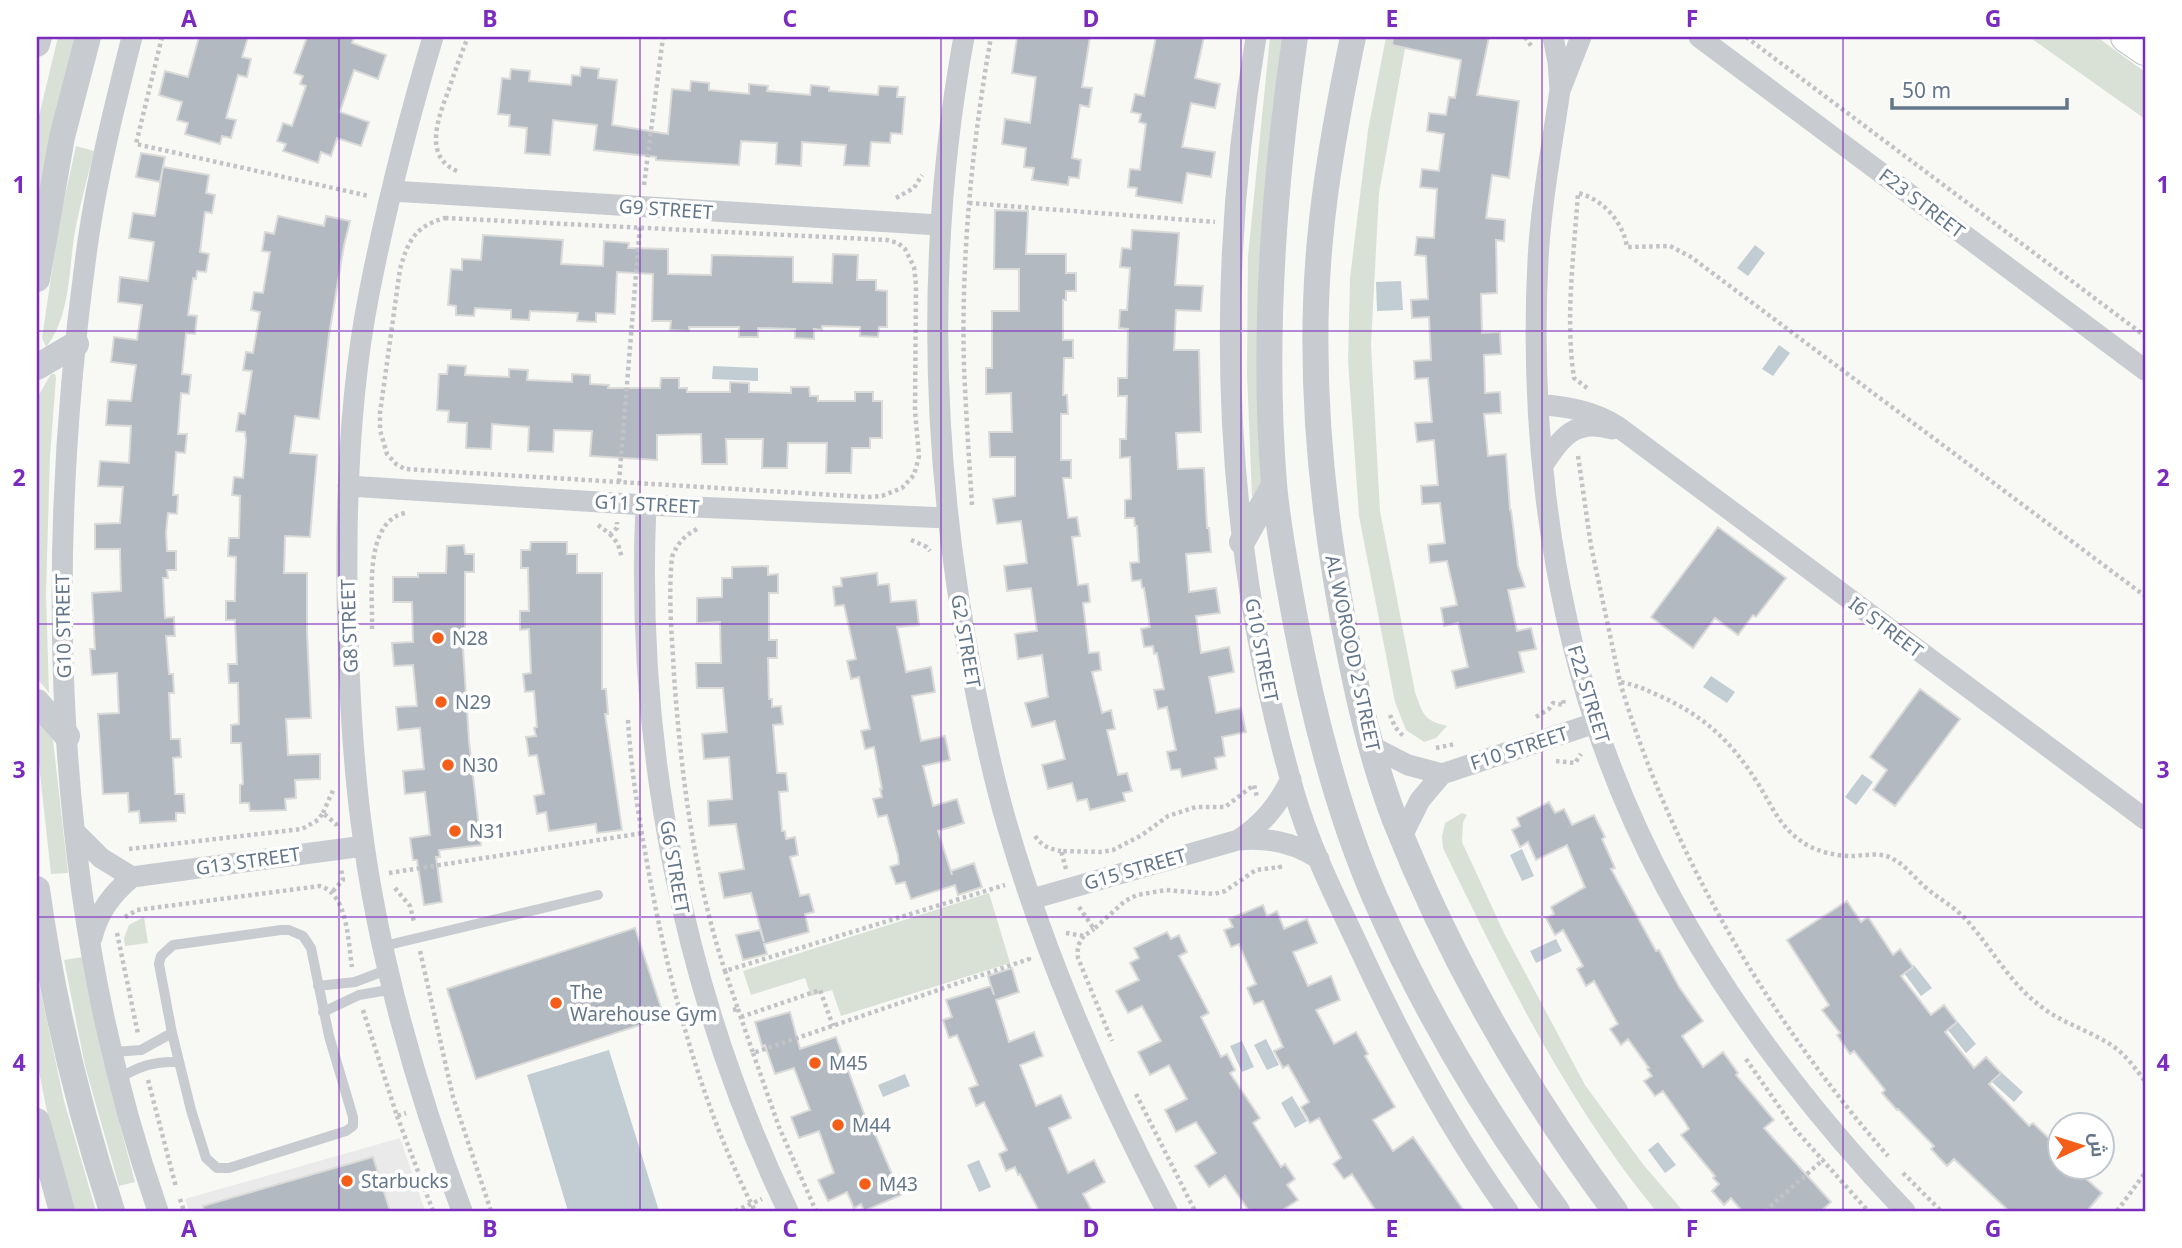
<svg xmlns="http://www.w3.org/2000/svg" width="2182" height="1248" font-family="'Noto Sans',Cairo,sans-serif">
<rect width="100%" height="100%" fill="#f8f9f5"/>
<path fill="#e9eae9" d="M400,1138L425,1211H189L185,1199Z"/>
<path fill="#d9e1d6" d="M58,37H80L37,214V124Z
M1270,37H1282L1272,115L1263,474L1260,485L1252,497L1247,373L1248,256Z
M1386,37H1407L1379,193L1371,345L1380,511L1415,692C1423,714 1423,720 1447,726L1436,738L1424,742L1406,730L1395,702L1359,516L1348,361L1350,278L1368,130Z
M2029,37H2097L2145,72V119Z
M76,146L94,151C88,176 81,201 76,226C68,265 72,315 46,347L42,338L59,223Z
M51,374H55L56,378L50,456L46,593L49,693L37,678V398Z
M37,718L53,740L68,873L51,874L37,746Z
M1462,813L1467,815L1463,822L1462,842L1504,933L1585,1085L1642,1163L1683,1211H1656C1567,1103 1504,974 1443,848L1442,837L1445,823Z
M989,893L1010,963L841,1016L832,990L811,996L805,978L751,995L743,971Z
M144,917L148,943L125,946L124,938L129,925Z
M83,957L103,1061L135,1182L119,1186L85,1066L64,960Z
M37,974L64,1101L96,1211H75L48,1116L37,1062Z"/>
<path fill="#c2cdd3" d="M1755,245L1765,253L1748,276L1737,268Z
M1401,281L1403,310L1377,311L1376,282Z
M1779,345L1790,353L1773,376L1762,369Z
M713,366L758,368V381L712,379Z
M1711,676L1735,692L1727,703L1703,687Z
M1862,774L1873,782L1856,805L1845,797Z
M1522,849L1534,876L1522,881L1510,855Z
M1556,939L1562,951L1536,963L1530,951Z
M1914,965L1932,988L1921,996L1904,973Z
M1958,1022L1976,1044L1966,1053L1948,1030Z
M1266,1039L1279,1065L1267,1070L1254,1045Z
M1242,1041L1254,1067L1242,1072L1230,1046Z
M609,1050L659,1211H568L527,1075Z
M2001,1072L2023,1092L2014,1102L1992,1082Z
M905,1074L910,1086L883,1097L878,1085Z
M1292,1096L1307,1121L1295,1128L1281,1103Z
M1658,1142L1676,1165L1665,1173L1648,1150Z
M979,1160L991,1187L979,1192L967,1165Z"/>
<path fill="#b2b9c1" stroke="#dadad8" stroke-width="2" d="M199,37H248L242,57L251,59L247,77L238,75L226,118L236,120L231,138L222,136L220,144L185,134L188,123L177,120L182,102L159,95L165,71L188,77Z
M307,37H354L352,43L386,55L378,79L354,70L340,112L369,122L361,146L337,138L331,156L321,152L318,163L283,151L286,144L277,141L283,123L292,126L306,86L300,84L303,76L294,73Z
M1017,37H1090L1082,87L1092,88L1089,107L1080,105L1072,158L1081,160L1079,178L1069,177L1068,185L1032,180L1034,168L1024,167L1026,148L1002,144L1005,119L1030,123L1036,77L1012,73Z
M1156,37H1204L1195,78L1220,84L1215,108L1191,103L1182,147L1215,152L1211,177L1187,173L1182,203L1136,196L1137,188L1128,187L1130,169L1140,170L1146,124L1139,122L1141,114L1131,112L1135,94L1144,96Z
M1393,37H1489L1477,95L1519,101L1509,178L1492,175L1486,218L1505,220L1504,241L1496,240L1497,293L1481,294L1482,333L1500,332L1501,354L1484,355L1485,393L1500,392L1501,413L1484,414L1488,456L1506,454L1510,510H1511L1518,566L1525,587L1508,590L1517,631L1531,628L1536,649L1519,652L1524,672L1456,688L1452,671L1468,667L1458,623L1444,626L1441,608L1457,605L1447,561L1430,563L1428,545L1445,543L1440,503L1422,504L1421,486L1438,485L1434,440L1417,442L1415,423L1432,422L1428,378L1415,379L1414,361L1431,360L1429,317L1412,318L1411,300L1428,299L1426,256L1415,255L1417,237L1434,238L1437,189L1420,187L1422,169L1439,171L1444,134L1427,131L1429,113L1446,115L1449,97L1455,98L1461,60L1392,45Z
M581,67L599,69L598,78L617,80L612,125L668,134L672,89L690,91L691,81L709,83V90L749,94V84L768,86L767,91L810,95L811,85L829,87V91L878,95L879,86L898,87L897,97H905L902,134L891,133L890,143L871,142L869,166L844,165L846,145L802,142L801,166L776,164L777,143L741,141L739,165L656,160V157L594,150L597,125L553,120L550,155L525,153L527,128L509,126L510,115L498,114L502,78L510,79L511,69L530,71L529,81L571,85L572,75L580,76Z
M141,153L165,157L160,182L136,177Z
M163,167L209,175L206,193L215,195L212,213L205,212L200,252L209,254L206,272L197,271L196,279L193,278L188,315L197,316L195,334L186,333L182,374L191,375L189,394L181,393L178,434H187L185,453L176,452L173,495H178L177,514L168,513L166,532L167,551H176V570H167L168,578H163L165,618L174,617L175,636H166L169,674H173L174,693H169L171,739H180L181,757L173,758L175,794H184L185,813H176V821L140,823L139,811L129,812L128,793L103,794L98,714L119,713L117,673L92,675L90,649H95L92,593L121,591L120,549H95V524L120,523L123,487L98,486L100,461L129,463L131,426L106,425L108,400L131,401L136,365L111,362L114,337L137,340L142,305L118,302L120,277L148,281L154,242L129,238L133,213L155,216Z
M995,210L1028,211L1026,254H1066V273H1076V291H1066V300H1063V340H1073V358H1064L1063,395H1067L1068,414H1061V460H1071V478H1063L1068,518L1077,517L1080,536L1072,537L1078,585L1088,584L1090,602L1083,603L1089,653L1099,652L1101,670L1092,672L1102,713L1111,710L1115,729L1107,730L1118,775L1127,773L1132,791L1123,793L1125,801L1090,810L1087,799L1077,801L1072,783L1048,789L1042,765L1065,759L1055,721L1032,727L1025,703L1048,697L1042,655L1018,659L1015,634L1037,631L1031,588L1007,591L1004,566L1027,563L1021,521L997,524L993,499L1015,496V457H990L989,432H1012L1011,393L986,394V368H992V311H1019V269H994Z
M278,216L324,226L326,216L350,221L344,245L329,335L319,419L295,416L290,453L317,455L310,537L285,536L284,573H307V633L311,718L286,719L288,755L320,754V779L295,780L296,798L285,799L286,810L250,811L249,803H240V785L243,784L241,743H231V725L239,724L238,683H229L228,664H237L235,620H226V601H235L236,557L228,556L229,538H239L240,496L232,495L234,477L243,478L246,441L245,432L236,431L239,413L245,414L252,371L243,370L246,352L253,353L260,312L251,310L254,292L263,293L270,252L262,251L265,232L274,234Z
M1132,230L1179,233L1175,285L1203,286L1201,311L1176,310L1174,350H1199L1201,432L1176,433L1178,469L1204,468L1207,528H1209L1211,552L1186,554L1189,592L1216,588L1220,613L1196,616L1201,653L1229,647L1234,672L1209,677L1216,713L1241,708L1246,732L1222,737L1225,756L1215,758L1217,769L1182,777L1180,769L1171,770L1167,752L1176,750L1167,707L1158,709L1154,690L1164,689L1157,653L1154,654L1153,646L1144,647L1141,629L1150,627L1144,588H1142L1141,580L1132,581L1130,563L1139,562L1137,526H1135L1134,518H1125V500L1131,499L1130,457L1120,458V439H1126L1127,396H1118V378H1127L1128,329L1119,328L1120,310H1127L1130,268L1120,267L1122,248L1131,249Z
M483,235L563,240L561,264L603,266L604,241L629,243L628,248L668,249V274L711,275L712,255L793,257V282L832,283L833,254L858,255L857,280H876V290L887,291V327H879L878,337L860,336V327L822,326V330L814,329V339L795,338V329L758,328V337H739V327H689V331L670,330L671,321H652L653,274L617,272L615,314L596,313V322L577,321L578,313L530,311L529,320L511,319V310L475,308L474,316L456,315V306L448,305L451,269L462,270V259L481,260Z
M448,365L466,366L465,375L509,377V369L528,370L527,380L572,382V374L590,375V384L609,385L608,388H660L661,378H679V388H687V392H730V382L749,383V392L791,393V387H809L810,396H818V401H855V392H873V401H882V438H870V448H852L851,473H826L827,443H788L787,468H762L763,439H726L727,464H702L701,434L657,435V460L590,456L592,431L554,430L553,452L528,451L529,427L492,424L491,449L466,448L467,423L448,422L449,411L437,410L439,374H447Z
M1718,527L1786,578L1756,617L1753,615L1738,635L1715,618L1693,648L1651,617Z
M531,542H567V554H577V573H602V689H606L608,714H605L622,830L597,833L596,824L549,831L546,812L537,814L534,796L544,794L537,755L529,756L526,737L536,736L534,728L537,727L534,691L525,692L523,674L531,673L529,629L520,630V611H529L528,568H521V550H530Z
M464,545L465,554H474V572H465V634H462L469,741L481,845L439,850L440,857H436L442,902L424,905L417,860H413L410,838L430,835L425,792L405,794L403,771L424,769L420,728L398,730L396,707L417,706L413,665L394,666L392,643L413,642L412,602H393V577H418V573H446L447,546Z
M768,566V575L778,574V593H769V640H777V658H768L769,699H772V707L781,706L783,724L773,725L777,773H786L788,791L779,792L782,831H785L786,839L795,837L798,855L790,857L800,896L809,894L814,912L805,914L809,932L764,944L767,954L743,960L736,935L760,930L764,942L751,893L724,898L719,873L744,869L736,824L709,826L708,801L732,799L729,757L704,759L702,734L727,732L723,688H697L696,663H721L720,622L697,623V598L722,597V578H732V567Z
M877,573L878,585L889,584L891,602L916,600L919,625L897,627L906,672L931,667L935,692L912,696L921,741L945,736L950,760L923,766L933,806L957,799L964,823L938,831L952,875L951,871L974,863L982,887L958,895L955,885L911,899L905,882L896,884L890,867L899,864L898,855L887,815L878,817L873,799L882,797L880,789H882L874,747L865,749L861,731L870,729L859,677L851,679L847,661L856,659L844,605L835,606L833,587L842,586L841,578Z
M1920,689L1960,719L1895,806L1873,790L1887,770L1870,757Z
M1549,802L1555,813L1564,809L1572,825L1594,815L1605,837L1602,839L1615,868L1611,869L1656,951L1659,950L1679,987L1703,1021L1682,1036L1703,1067L1723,1052L1738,1073L1736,1075L1774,1120L1764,1128L1831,1202L1821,1211H1742L1731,1198L1724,1205L1712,1191L1719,1184L1713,1178L1715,1176L1681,1135L1689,1129L1685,1122L1663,1091L1655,1096L1644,1081L1652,1076L1647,1069L1649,1068L1628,1039L1621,1045L1610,1029L1618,1024L1594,981L1586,986L1577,969L1583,966L1563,930L1555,935L1546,918L1554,914L1551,907L1585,887L1567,845L1536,860L1528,842L1520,847L1512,830L1520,826L1517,818Z
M1847,901L1861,922L1868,917L1893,955L1900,949L1913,967L1901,976L1931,1015L1944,1005L1957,1022L1945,1032L1974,1068L1986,1057L2001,1073L1989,1084L2029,1126L2033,1123L2060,1149V1167H2090L2083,1176L2102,1193L2087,1211H2009L1954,1159L1947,1166L1931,1149L1934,1146L1898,1109L1897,1110L1882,1093L1885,1090L1854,1051L1850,1054L1837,1035L1840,1033L1822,1010L1829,1005L1787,940Z
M1263,905L1267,916L1277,911L1284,929L1307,919L1317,943L1293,952L1308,986L1331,976L1340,1000L1316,1010L1334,1044L1356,1032L1368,1054L1365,1056L1395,1107L1373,1120L1393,1151L1413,1137L1464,1211H1376L1352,1174L1344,1179L1333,1164L1341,1158L1319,1118L1310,1123L1301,1107L1309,1102L1288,1065L1283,1068L1274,1051L1283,1047L1263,1001L1254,1004L1247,988L1256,984L1239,944L1231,947L1224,930L1233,927L1229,919Z
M635,928L664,1017L476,1079L447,989Z
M1167,932L1171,939L1179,935L1187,952L1179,956L1209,1013L1201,1017L1221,1057L1227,1054L1235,1070L1230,1073L1260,1118L1253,1123L1281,1167L1285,1164L1295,1179L1287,1185L1298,1200L1281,1211H1249L1225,1176L1209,1187L1195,1166L1216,1153L1196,1122L1176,1132L1165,1110L1187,1099L1169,1065L1150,1075L1138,1052L1161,1041L1142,1006L1128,1013L1116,991L1139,980L1130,963L1139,958L1134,948Z
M1012,968L1019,992L996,1000L1009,1042L1034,1032L1043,1056L1020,1065L1036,1106L1061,1095L1071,1118L1049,1128L1068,1173L1094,1160L1105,1182L1083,1194L1092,1211H1039L1020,1174L1018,1175L1015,1167L1006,1171L999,1154L1007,1150L984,1102L976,1106L969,1088L978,1085L957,1035L949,1038L943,1020L952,1017L946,1000L991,986L994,995L988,976Z
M790,1012L800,1049L836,1037L866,1119L868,1118L901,1195L864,1211L861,1204L854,1208L847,1192L828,1201L818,1180L834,1173L819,1131L799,1138L791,1117L810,1110L794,1068L775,1074L765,1045L762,1046L755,1022Z
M373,1157L390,1211H204L203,1206Z"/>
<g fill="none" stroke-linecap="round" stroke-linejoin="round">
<g stroke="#babfc4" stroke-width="32">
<path id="secondary" d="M2126,37L2145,50"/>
</g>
<path stroke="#c1c3c6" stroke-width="4.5" stroke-dasharray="3.5 3.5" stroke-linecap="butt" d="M162,37L136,144L369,196
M1525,37L1532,47
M1746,37L2145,336
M457,171C422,156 439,116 449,89C455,71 461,54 468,37
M644,185L663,37
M896,198L914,188L922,175
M969,203L1215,222
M445,218L887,240L898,243L905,249L914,267L916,285L915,411L919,456L914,475L902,488L882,496L867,497L405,469L396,464L387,454L380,430V413L400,269C408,241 415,226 445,218Z
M1587,388L1574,378C1565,318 1574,254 1578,193C1603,199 1623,222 1627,247L1670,246L1691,257L2145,596
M1578,456L1591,546L1620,682C1634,684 1646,690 1660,696C1704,716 1731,741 1757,782C1771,804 1779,826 1801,841C1814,851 1835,856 1851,856C1865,856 1880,851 1893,859C1905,865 1915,878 1925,887C1941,901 1955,906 1970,924C1995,953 2011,985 2043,1008C2063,1023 2087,1030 2108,1043C2124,1052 2134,1067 2145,1081
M619,482L640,225
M972,505C969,459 966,413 964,367C961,257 972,144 991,37
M598,525L610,534L617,528V522
M697,529C684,536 677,544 672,557C668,596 672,636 674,675C681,774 694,877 725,971
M610,534L618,544L622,558
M911,540L927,547L930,551
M372,629C373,596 363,522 405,513
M1620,682C1670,852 1771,1023 1888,1156
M1390,715L1395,727L1404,737
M1536,717L1549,709L1553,703L1564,705L1563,699
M628,720C631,770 639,819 648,868C669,984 701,1106 755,1211
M1436,748L1455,744
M1556,761L1575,763L1581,754
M323,813L334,788
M1035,836C1042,846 1049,849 1061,851
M129,849L302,829L318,820L323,813L336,824L337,828
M1066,869L1061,851L1100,852L1113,850L1142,835L1168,816L1196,807H1225L1254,785L1257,797
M389,873L643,833
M395,888L410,906L414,922
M333,891L343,880L341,868
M1079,907L1094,929L1125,901L1137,895L1166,890L1214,894L1225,891L1256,870L1280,867L1278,863
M125,917L137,910L320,886C348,894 348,942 352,967
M117,933L138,1034
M1066,933L1084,936L1094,929
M1084,936C1078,943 1077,949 1078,958L1112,1041
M420,951L453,1097L491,1211
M738,1009L753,1053L1029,959L1028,956
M363,1010L397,1116L406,1113
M733,1010L738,1009L725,971L1005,885
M741,1017L820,990L833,1026
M753,1053L779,1127L816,1211
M1746,1059L1794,1128L1868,1211
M148,1080L176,1187
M1136,1094L1195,1211
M397,1116L433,1211
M1903,1173L1941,1211
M180,1199L184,1211
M735,1211L762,1199
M1765,1211L1824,1159
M2117,1211L2145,1173"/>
<path stroke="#c8ccd0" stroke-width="10" d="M281,930H289L303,936L311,948L329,1036L353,1117V1126L346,1131L229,1168H217L206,1158L191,1110L172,1033L159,964L161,956L173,945Z
M384,946L598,895
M318,986L355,982L389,969
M323,1012L359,995L394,989
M113,1052L141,1050L172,1033
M120,1078C139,1066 155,1061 178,1062"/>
<path stroke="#c8ccd0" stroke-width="21" d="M132,37C115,104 98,172 88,241C43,560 51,905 158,1211
M433,37C408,121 386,207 369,294C350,390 346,490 347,587C348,665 351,744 361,822C377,951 416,1089 462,1211
M964,37C925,249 931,463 972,674C982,725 993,778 1008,828C1047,961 1103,1089 1167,1211
M1256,37C1213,291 1223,544 1294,792C1309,844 1333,893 1356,941C1399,1035 1448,1127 1508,1211
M1553,37L1558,62L1560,90C1552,146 1541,203 1538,260C1530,414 1547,575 1595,722C1656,907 1772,1071 1905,1211
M1699,37L2145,370
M1561,88L1581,37
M392,191L939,225
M1538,404C1567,407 1592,410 1617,426L2145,819
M1543,465C1562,437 1575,418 1612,429
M348,486L646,505L947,518
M646,505C635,747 683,992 788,1211
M1371,746L1408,765L1442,774L1595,723
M76,833L101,858L132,877
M1402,836L1420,800L1442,774
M1238,840C1263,824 1278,805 1291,779
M1032,899L1238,840C1268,837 1294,842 1319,859
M92,938C98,912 112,894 132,877L364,846"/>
<path stroke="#c8ccd0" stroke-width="26" d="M1295,37C1274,183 1262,336 1274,484C1278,529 1287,574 1295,619C1313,714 1337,811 1376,900C1424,1010 1486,1114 1557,1211
M1353,37C1339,104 1326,172 1320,240C1308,367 1320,495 1343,620C1356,688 1370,755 1395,820C1450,959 1526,1091 1615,1211
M37,44L39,37
M37,279L62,137L88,37
M37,367L76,344
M1242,542L1274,485
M37,702L67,736
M37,889C52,999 78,1106 112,1211
M37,1121L62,1211"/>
<use href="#secondary" stroke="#fff" stroke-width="30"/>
</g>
<path fill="none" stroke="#7b2cbf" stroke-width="2" stroke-opacity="0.55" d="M339,37V1211M640,37V1211M941,37V1211M1241,37V1211M1542,37V1211M1843,37V1211M37,331H2145M37,624H2145M37,917H2145"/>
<g fill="#f55e19" stroke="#fff" stroke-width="2.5">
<circle cx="438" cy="638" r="7"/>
<circle cx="441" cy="702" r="7"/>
<circle cx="448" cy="765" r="7"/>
<circle cx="455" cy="831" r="7"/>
<circle cx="556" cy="1003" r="7"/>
<circle cx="815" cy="1063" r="7"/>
<circle cx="838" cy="1125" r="7"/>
<circle cx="347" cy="1181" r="7"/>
<circle cx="865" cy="1184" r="7"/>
</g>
<g text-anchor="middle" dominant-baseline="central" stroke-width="7" stroke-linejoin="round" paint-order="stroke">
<g font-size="19" fill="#64768a" stroke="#fff">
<text transform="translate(1922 203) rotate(37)">F23 STREET</text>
<text transform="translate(666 209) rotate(4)">G9 STREET</text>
<text transform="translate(647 504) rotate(3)">G11 STREET</text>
<text transform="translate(63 626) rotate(-91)">G10 STREET</text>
<text transform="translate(349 626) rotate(-92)">G8 STREET</text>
<text transform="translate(1886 627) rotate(37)">I6 STREET</text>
<text transform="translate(966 641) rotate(80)">G2 STREET</text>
<text transform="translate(1262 650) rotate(79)">G10 STREET</text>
<text transform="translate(1353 653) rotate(78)">AL WOROOD 2 STREET</text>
<text transform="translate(1589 694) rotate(73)">F22 STREET</text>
<text transform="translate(1519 748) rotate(-18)">F10 STREET</text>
<text transform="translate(248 861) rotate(-8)">G13 STREET</text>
<text transform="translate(675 867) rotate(80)">G6 STREET</text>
<text transform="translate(1135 869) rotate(-16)">G15 STREET</text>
</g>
<g font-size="19" fill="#64768a" stroke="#fff" text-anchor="start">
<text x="452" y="638">N28</text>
<text x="455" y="702">N29</text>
<text x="462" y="765">N30</text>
<text x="469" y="831">N31</text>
<text x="570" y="992">The<tspan x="570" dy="22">Warehouse Gym</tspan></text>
<text x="829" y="1063">M45</text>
<text x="852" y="1125">M44</text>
<text x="361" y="1181">Starbucks</text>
<text x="879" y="1184">M43</text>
</g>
</g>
<rect width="2182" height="1248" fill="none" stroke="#ffffff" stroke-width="77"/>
<g transform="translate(2081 1146) rotate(86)"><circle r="33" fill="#ffffff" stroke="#c1c8d0" stroke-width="2"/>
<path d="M0-5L12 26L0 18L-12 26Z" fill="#f55e19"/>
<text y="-10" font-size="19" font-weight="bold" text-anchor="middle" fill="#64768a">ش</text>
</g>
<path d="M1892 98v10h175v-10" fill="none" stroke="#64768a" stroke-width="3.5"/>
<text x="1902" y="98" font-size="21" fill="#64768a" stroke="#ffffff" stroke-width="5" paint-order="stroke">50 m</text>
<rect x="38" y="38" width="2106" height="1172" fill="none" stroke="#7b2cbf" stroke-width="2.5"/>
<g font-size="23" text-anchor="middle" font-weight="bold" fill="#7b2cbf">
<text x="189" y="27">A</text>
<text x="490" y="27">B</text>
<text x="790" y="27">C</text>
<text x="1091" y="27">D</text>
<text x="1392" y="27">E</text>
<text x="1692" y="27">F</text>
<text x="1993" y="27">G</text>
<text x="19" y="193">1</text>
<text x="2163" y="193">1</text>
<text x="19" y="486">2</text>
<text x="2163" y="486">2</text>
<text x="19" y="778">3</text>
<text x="2163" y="778">3</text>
<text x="19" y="1071">4</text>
<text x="2163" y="1071">4</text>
<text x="189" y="1237">A</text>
<text x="490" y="1237">B</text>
<text x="790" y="1237">C</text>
<text x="1091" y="1237">D</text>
<text x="1392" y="1237">E</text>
<text x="1692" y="1237">F</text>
<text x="1993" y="1237">G</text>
</g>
</svg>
